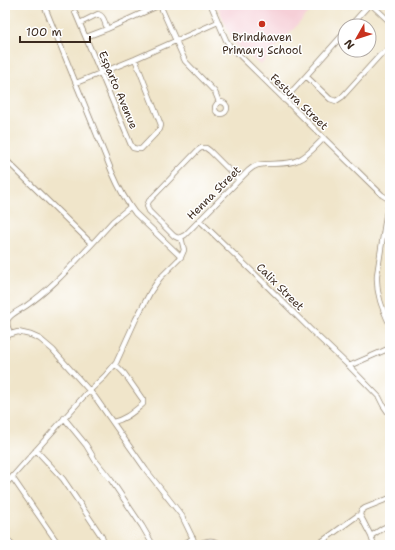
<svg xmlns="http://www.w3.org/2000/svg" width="395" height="550" font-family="'Shantell Sans',sans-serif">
<rect width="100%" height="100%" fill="#fff"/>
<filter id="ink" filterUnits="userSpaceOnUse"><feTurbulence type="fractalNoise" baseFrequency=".025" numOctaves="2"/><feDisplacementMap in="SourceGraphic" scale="8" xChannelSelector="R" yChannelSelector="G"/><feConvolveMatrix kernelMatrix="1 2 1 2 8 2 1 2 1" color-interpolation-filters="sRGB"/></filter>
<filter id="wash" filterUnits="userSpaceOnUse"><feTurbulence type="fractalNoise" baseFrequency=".012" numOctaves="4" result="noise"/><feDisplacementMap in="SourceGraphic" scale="16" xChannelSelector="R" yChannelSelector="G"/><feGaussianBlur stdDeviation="0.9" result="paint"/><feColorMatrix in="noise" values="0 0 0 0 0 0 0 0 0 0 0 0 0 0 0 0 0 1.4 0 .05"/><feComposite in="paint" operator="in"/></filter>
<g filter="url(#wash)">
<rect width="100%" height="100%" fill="#f0e5ca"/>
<path fill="#f6cfd7" d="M217,5H316L260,65L233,42Z"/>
</g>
<g filter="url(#ink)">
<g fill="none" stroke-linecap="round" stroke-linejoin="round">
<g stroke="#968874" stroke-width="6">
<path id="minor" d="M44,5L112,172C118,186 125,200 135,213L181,257
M160,5L185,61L215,92L219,102
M211,5L226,40L230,46L382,195L390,200
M372,5L390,22
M75,12L131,145L133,148L138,149H141L160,129L161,125L135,59
M80,23L98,14C104,16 105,23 107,29
M350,26L369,5
M86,37L107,29L160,5
M306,76L330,99L336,101L342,97L380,55L390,49
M76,83L135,59L218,22
M284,100L306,76L345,32
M215 108a6 6 0 1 1 12 0a6 6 0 1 1-12 0Z
M5,159L92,244C71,266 51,289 26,306C20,310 12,313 8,319C6,324 8,329 11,334
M390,198L386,216L377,275C376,294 382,308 390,325
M199,220L260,279L312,331L349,366L379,397L383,405L390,415
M181,237L185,235L245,174C249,170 253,166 258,165C271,162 286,166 298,160C308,156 316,146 324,138
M181,237L178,238L174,236L149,211L147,206L149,201L198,150L201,148H206L210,151L239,180
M92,244L113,221L130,207
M5,337L11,334L18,332L31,335L40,339L53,350L95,397L146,470L182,516L196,545
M349,366L390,348
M64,418L86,445L95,460L111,480L142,526L153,545
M113,422C126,419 133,412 143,404V400L124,373L115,364
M36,450L63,479L78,501L102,537L104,544
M12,477L59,545
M5,485L85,395L105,376L116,363L136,319L151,291L160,278L181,257L184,250L181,237
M371,536L383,528L390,525
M5,537L12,545
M183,545L193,538
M196,545C207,541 211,538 221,545
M317,545L357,516L360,515
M374,545L371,536L360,515L361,511L365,508L390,498"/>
</g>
<use href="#minor" stroke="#fff" stroke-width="4.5"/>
</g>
</g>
<circle fill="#c8321e" stroke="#fff" stroke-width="1.5" cx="262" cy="24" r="4"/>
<g text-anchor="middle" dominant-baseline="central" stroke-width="3" stroke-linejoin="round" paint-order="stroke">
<g font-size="11" fill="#3b2a1e" stroke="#fff">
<text x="262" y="37">Brindhaven<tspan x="262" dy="13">Primary School</tspan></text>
</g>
<g font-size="11" fill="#3b2a1e" stroke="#fff">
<text transform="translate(118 90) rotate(67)">Esparto Avenue</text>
<text transform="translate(299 102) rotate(44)">Festura Street</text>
<text transform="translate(214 193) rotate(-45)">Henna Street</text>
<text transform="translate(280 287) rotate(45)">Calix Street</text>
</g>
</g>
<rect width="395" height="550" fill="none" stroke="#fff" stroke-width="20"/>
<g transform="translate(357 38) rotate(231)"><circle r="19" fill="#ffffff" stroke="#b1aaa5"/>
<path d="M0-3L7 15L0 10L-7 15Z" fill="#c8321e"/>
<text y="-6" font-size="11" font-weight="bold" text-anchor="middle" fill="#3b2a1e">N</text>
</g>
<path d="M20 36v6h70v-6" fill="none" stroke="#3b2a1e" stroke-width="2"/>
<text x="26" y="36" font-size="12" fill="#3b2a1e" stroke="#ffffff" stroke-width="3" paint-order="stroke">100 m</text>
</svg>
